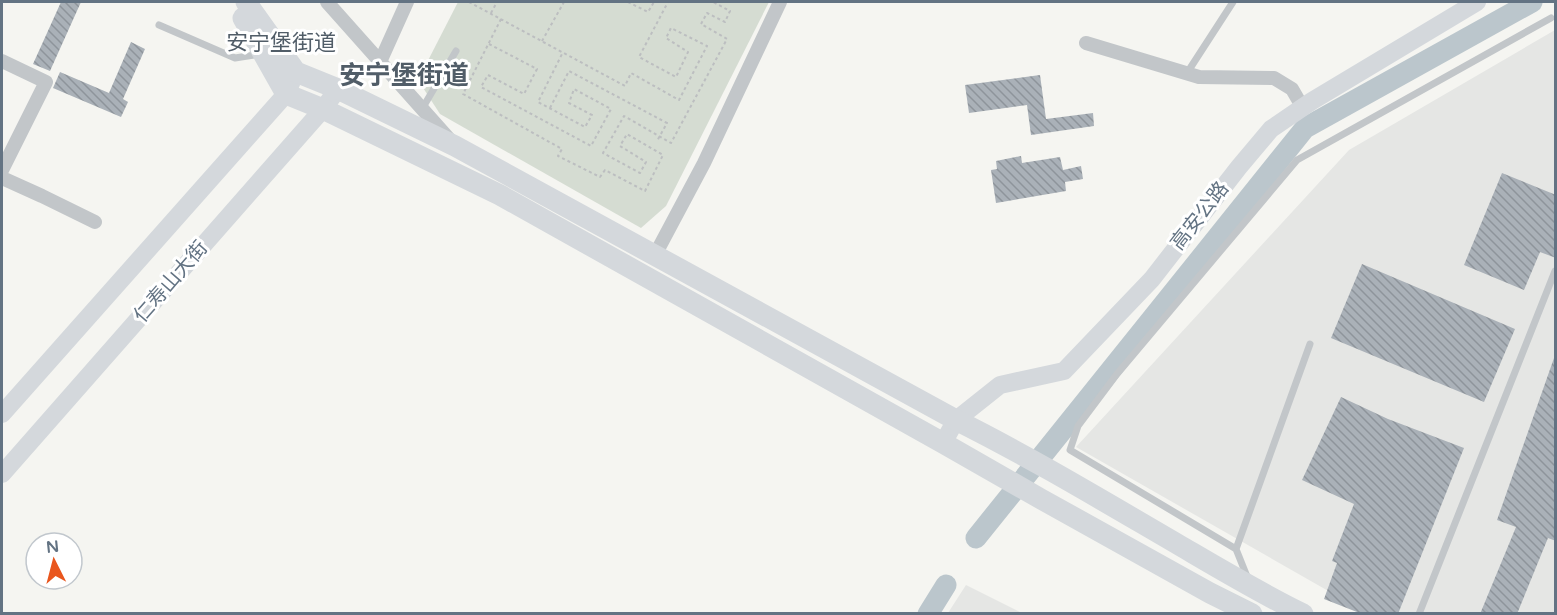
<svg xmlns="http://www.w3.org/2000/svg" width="1557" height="615" font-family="'Varela Round','Noto Sans SC',sans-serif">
<defs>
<pattern id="building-back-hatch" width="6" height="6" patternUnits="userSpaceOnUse" patternTransform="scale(1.5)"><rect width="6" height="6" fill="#aab1b8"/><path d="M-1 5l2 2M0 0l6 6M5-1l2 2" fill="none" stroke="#8e949b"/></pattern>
</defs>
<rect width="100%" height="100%" fill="#f5f5f1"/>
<path fill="#e5e6e4" d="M1555,30V613H1367L1076,447L1349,150Z
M966,585L1022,613H948Z"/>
<path fill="#d5dcd2" d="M458,2H769L666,206L641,228L440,114L418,80Z"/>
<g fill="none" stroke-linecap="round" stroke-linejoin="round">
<path stroke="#bbc6cc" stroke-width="21" d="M976,538L1305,128L1532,2
M928,614L946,585"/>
</g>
<path fill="url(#building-back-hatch)" d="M61,2H81L50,71L33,64Z
M131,42L145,49L123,99L128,102L121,117L53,88L60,72L109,93Z
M1040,75L1046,119L1093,113L1094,126L1031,135L1027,105L969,113L965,85Z
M1021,156L1022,163L1060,157L1063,170L1081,166L1083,179L1065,182L1066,191L996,203L991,170L997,169L996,161Z
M1502,173L1556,195V258L1540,252L1524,290L1464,265Z
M1362,264L1515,329L1484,402L1331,338Z
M1554,358H1556V541L1548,538L1517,614H1480L1516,527L1497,520Z
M1341,397L1388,419L1464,448L1398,614H1362L1324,599L1337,563L1332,561L1354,504L1302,480Z"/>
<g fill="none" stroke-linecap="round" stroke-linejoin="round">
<path stroke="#bcbec0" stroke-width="2" stroke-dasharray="3 3" stroke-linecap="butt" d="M469,2L625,86L631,73L679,100L707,46L671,28L666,38L688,52L676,77L639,57L668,2
M628,2L648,12L654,2
M491,13L497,2
M501,19L463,94L562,149L558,156L600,177L605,170L645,191L663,155L627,134L620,146L646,162L640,173L603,153L624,116L671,143L727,39L701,24L707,13L725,22L730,11L713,2
M542,41L564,2
M489,44L537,69L524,94L488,75L481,87L591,146L611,109L574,89L569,103L592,115L585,127L538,102L563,52
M550,108L569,71L667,123L657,141"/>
<path stroke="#c2c6c9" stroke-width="7" d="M159,25L235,58L261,54
M1187,73L1233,2
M422,109L456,51
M1236,549L1070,450L1078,426L1117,374L1297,160L1551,18
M1248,579L1236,549L1310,344
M1419,614L1555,271"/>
<path stroke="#c2c6c9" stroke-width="14" d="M327,2L449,139
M1086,43L1199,77L1274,78L1292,89L1303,108
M2,61L46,82L2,170
M380,62L407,2
M2,178L42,196L95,222
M655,255L704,163L780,2"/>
<path stroke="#d4d8dc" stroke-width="18" d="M2,414L286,94L292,81
M943,443L956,420L1000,385L1064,371L1152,279L1239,167L1271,129L1312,101L1477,2
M2,474L323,109L338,89"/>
<path stroke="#d4d8dc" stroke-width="21" d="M246,2L296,72L338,89L455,146L956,420C1032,458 1105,502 1179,545C1220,569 1260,593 1303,614
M243,18L286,94L323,109L500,195L943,443L1041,499L1210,593L1252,614"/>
</g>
<g text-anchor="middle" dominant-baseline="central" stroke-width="6" stroke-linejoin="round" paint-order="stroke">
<g font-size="20" fill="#637383" stroke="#fff">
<text transform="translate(1200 216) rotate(-52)">高安公路</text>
<text transform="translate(171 282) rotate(-49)">仁寿山大街</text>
</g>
<g font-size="22" fill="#515d68" stroke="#fff">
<text x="281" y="43">安宁堡街道</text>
</g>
<g font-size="26" font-weight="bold" fill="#515d68" stroke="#fff">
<text x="404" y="75">安宁堡街道</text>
</g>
</g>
<rect width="1557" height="615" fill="none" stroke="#637383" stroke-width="6"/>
<g transform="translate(54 561) rotate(354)"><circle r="28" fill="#ffffff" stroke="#c1c7cd" stroke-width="1.5"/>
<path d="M0-4.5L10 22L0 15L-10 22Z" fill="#e9561d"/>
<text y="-9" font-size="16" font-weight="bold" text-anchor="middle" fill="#637383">N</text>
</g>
</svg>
